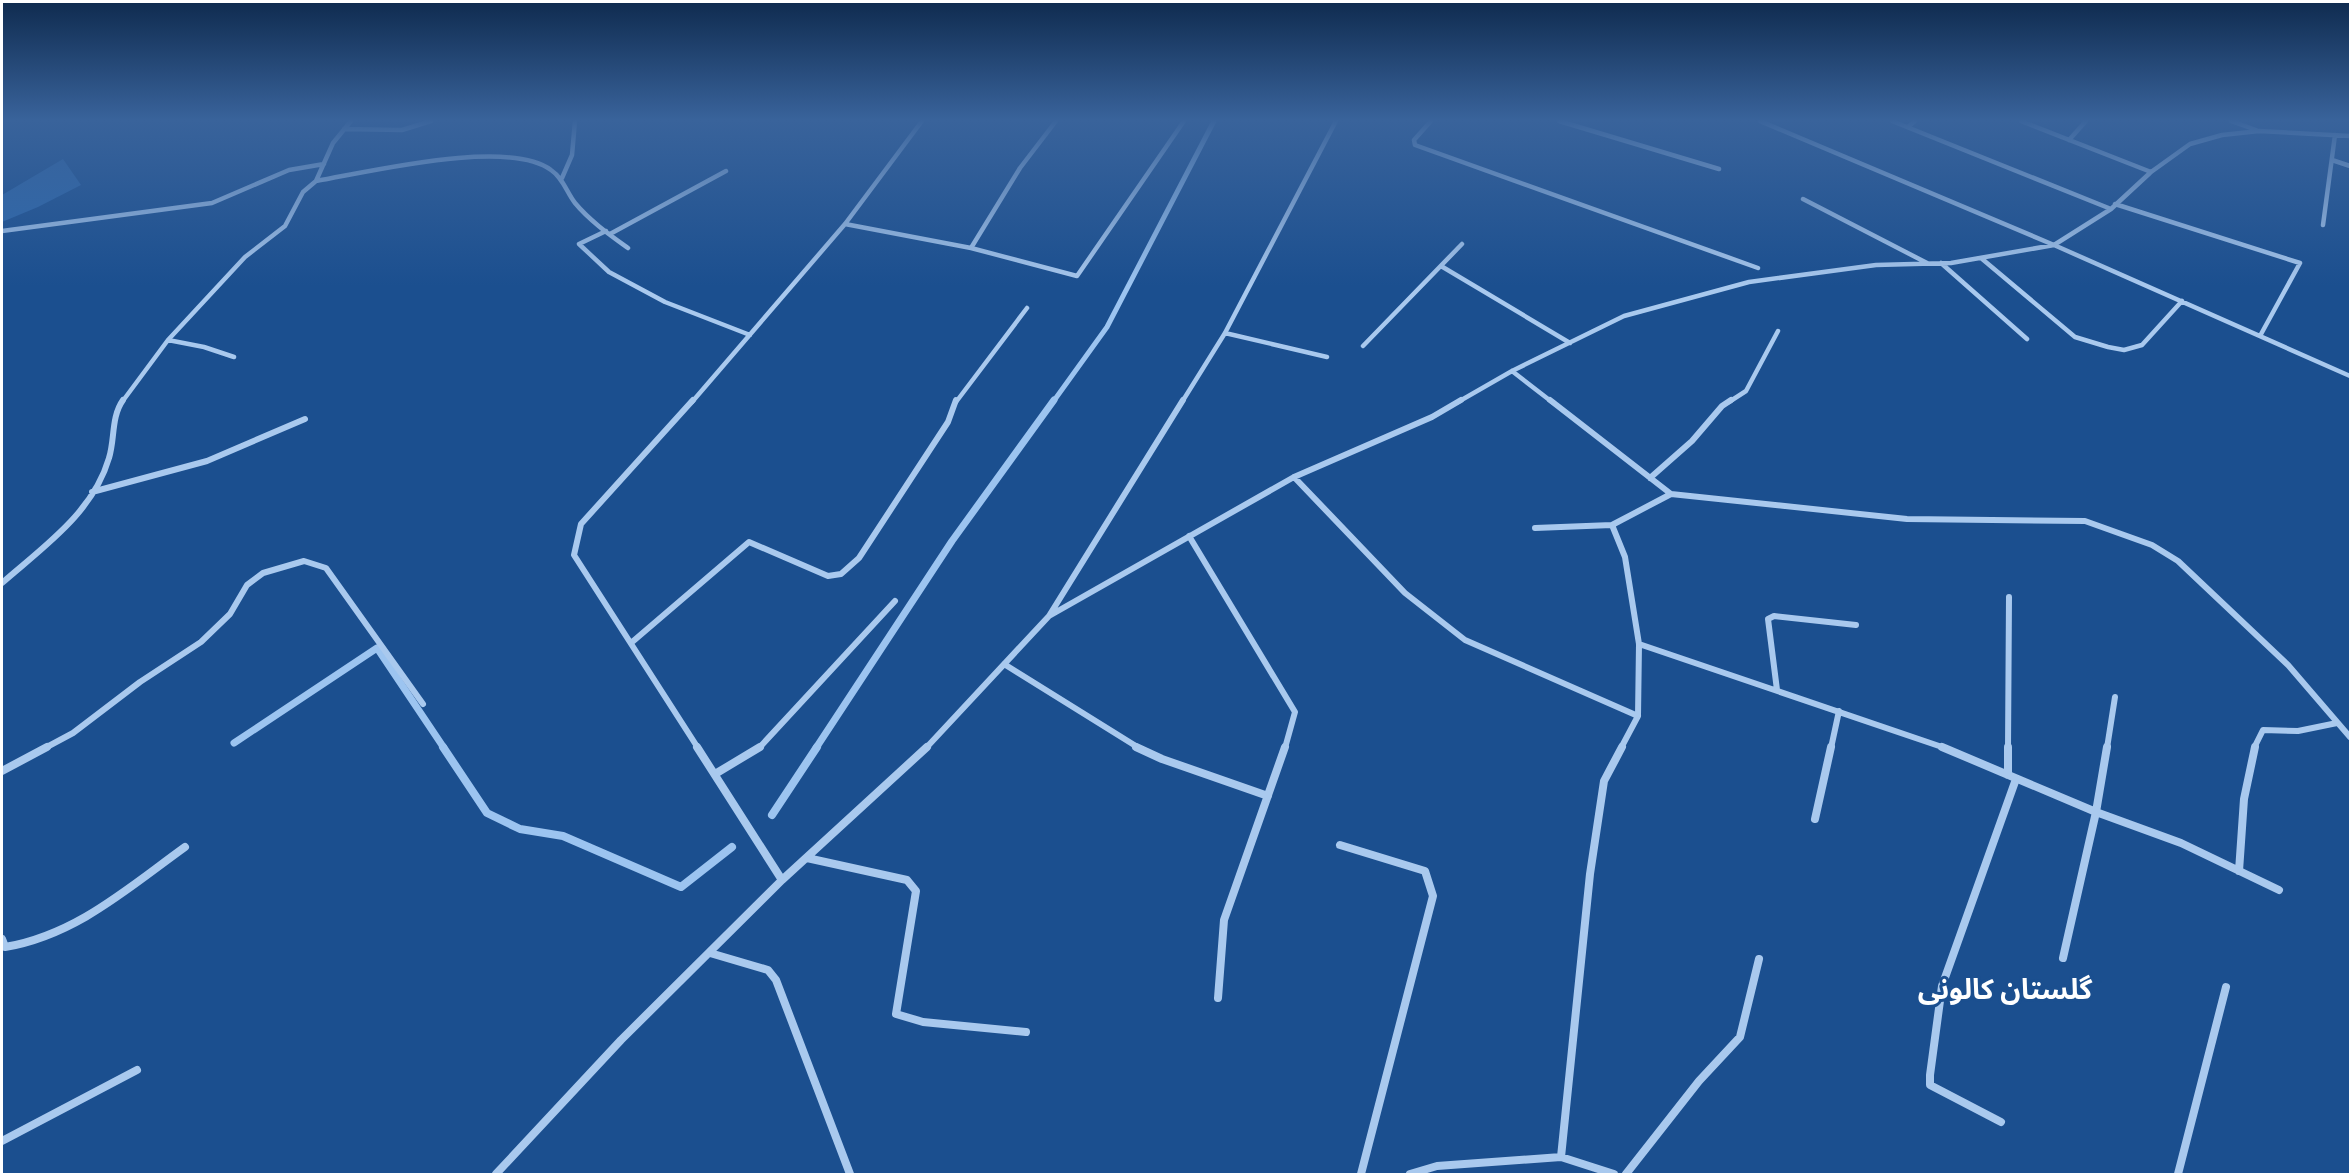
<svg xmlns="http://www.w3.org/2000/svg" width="2352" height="1176" font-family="'Fira Sans','Noto Sans Arabic',sans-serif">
<rect width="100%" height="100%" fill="#1b4f8f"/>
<path fill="#2e69ad" d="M63,159L81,185L38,207L2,222V195Z"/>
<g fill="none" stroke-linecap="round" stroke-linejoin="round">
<path stroke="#9cc4f0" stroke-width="5" d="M1053,402L1107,327L1214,121"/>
<path stroke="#9cc4f0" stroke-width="7" d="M234,743L377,648L444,748
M816,748L952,541L1054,400"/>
<path stroke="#9cc4f0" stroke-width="8" d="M443,747L487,813L520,829L563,836L681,887L732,847
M772,815L817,747"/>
<path stroke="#a9c9ee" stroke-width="4.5" d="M1431,121L1414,140L1415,145L1758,268
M1559,121L1719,169
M1760,121L2054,245L2350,376
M1892,121L2111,209
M2021,121L2151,172
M2231,121L2256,130
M1908,127L1915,121
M344,129L402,130L431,121
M2069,140L2086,121
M2332,160L2350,166
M562,178L572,155L575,121
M316,181L333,143L351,121
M1803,199L1927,263
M2115,204L2300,263L2260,336
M845,224L971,248L1077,276L1184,121
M2323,225L2335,135
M2,231L212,203L289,170L324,164
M606,231L579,244L609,272L665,302L750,335
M610,234L726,171
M971,248L1020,168L1056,121
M1981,258L2075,337L2108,347L2124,350L2142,345L2182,301
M1941,263L2027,339
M1441,266L1570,343
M1225,333L1327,357
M168,340L204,347L234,357
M1363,346L1462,244
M1512,371L1552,402
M122,402L168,340L245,257L285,226L303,192L316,181C369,172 508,138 551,170C563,178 567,193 575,203C590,221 610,235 628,248
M692,402L845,224L922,121
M956,402L1027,308
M1182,402L1225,333L1336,121
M1458,402L1512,371L1624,316L1749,282L1876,265L1951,263L2054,245L2111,209L2151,172L2190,144L2222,135L2259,131L2350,136
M1729,402L1746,391L1778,331"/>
<path stroke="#a9c9ee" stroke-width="6" d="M693,400L581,524L574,555L698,748
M1550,400L1671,494L1907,519L2085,521L2152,545L2178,561L2288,665L2350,737
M1294,477L1405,593L1465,640L1638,716
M1650,478L1692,441L1722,406L1731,400
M92,492L207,461L305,419
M1535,528L1612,525
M1189,536L1295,712L1285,748
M2,583C43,547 93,513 109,458C115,439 111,417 123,400
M1049,616L1183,400
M631,643L749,542L828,576L841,574L859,558L948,422L956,400
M1639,644L1945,748
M1004,664L1139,748
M1777,690L1768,619L1774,616L1856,625
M45,748L73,733L140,682L201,642L230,614L247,585L263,573L304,561L326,568L423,704
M759,748L895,601
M926,748L1049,616L1294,477L1432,417L1461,400
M1621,748L1638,716L1639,644L1625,557L1612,525L1671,494
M1831,748L1839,711
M2008,748L2009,597
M2107,748L2115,697
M2254,748L2263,730L2298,731L2337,723"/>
<path stroke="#a9c9ee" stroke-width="8" d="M697,747L782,880
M1136,747L1162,759L1268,796
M1942,747L2096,812L2181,843L2279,890
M2,771L47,747
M715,774L760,747
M2008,775V747
M1815,819L1831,747
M1340,845L1425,871L1433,896L1361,1174
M807,858L907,880L916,891L896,1014L923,1022L1026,1032
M2239,871L2244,799L2255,747
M2,939L5,947C76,935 128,888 185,847
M710,953L768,970L776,980L850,1174
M2063,958L2096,812L2107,747
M1218,998L1224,920L1285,747
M2001,1122L1930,1085V1075L1942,986L2016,779
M2,1141L137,1070
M1561,1157L1614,1174
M496,1174L621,1040L782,880L927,747
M1410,1174L1437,1166L1561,1157L1590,874L1604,781L1622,747
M1626,1174L1699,1081L1740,1037L1759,959
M2178,1174L2226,987"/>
</g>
<linearGradient id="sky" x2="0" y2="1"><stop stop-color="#0f2b4f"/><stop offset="0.42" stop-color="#39639b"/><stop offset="1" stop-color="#39639b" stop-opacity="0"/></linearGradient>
<rect width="2352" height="286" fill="url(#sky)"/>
<g text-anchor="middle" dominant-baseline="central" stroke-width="6" stroke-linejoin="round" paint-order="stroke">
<g font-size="28" font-weight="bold" fill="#fff" stroke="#1b4f8f">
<text x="2005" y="989">گلستان کالونی</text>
</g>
</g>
<rect width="2352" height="1176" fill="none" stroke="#ffffff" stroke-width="6"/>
</svg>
